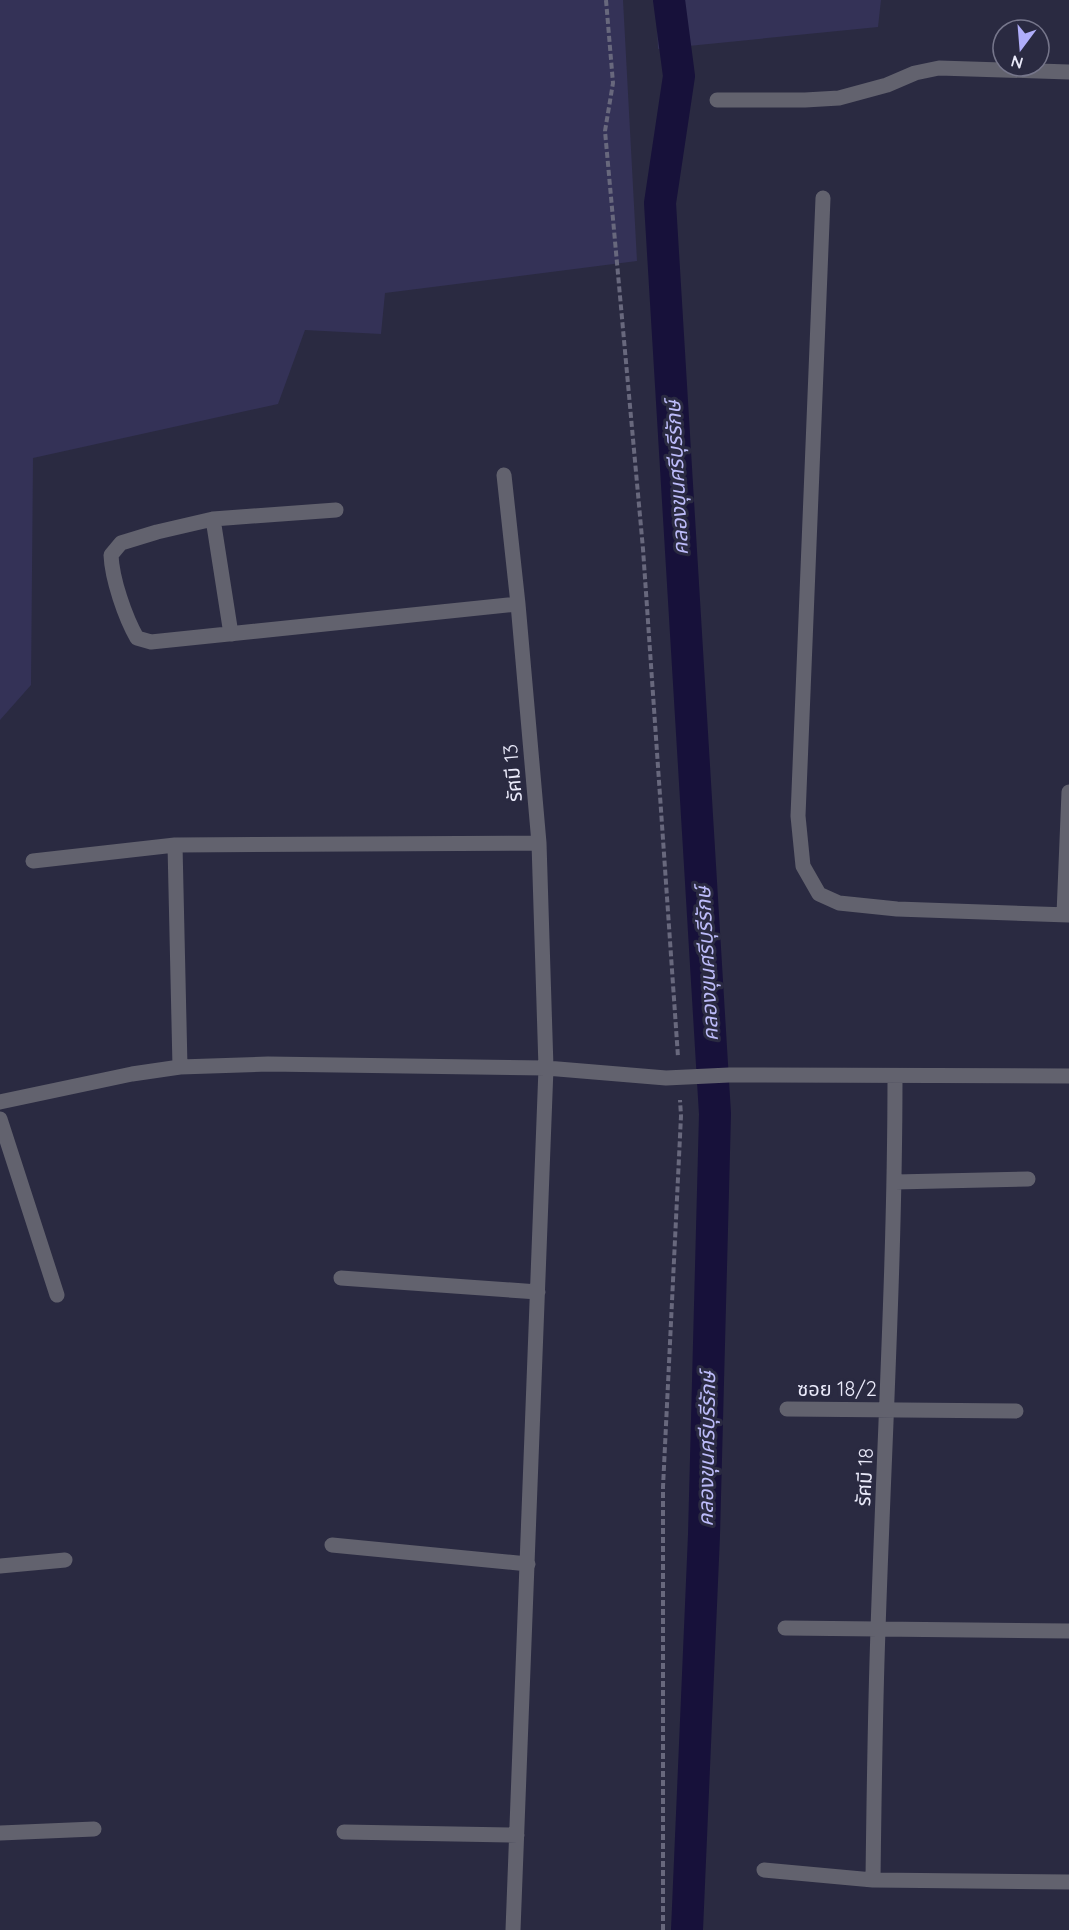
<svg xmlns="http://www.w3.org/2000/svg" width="1069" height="1930" font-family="Quicksand,'Noto Sans Thai',sans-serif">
<rect width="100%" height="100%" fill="#2a2a41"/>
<path fill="#343257" d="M0,0H623L637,261L385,293L381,334L305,330L278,404L33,458L31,685L0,720Z
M656,0H881L878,27L658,49Z"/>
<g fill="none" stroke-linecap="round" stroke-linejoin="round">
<path stroke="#17113a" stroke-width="32" d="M669,0L679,76L660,203L715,1114L704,1535L687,1930"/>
<path stroke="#68687d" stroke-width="4" stroke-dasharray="6 3" stroke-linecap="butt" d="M606,0L613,83L605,131L643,549L678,1057
M663,1930V1487L681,1116L680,1100"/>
<path stroke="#62626e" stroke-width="15" d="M717,100H805L839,98L887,85L915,73L939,68L1069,72
M823,198L798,816L803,866L819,894L839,903L897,909L1069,915
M504,475L518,604L539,843L546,1068L513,1930
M336,510L213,519L157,532L121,543L111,555C112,579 125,617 137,638L151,642L518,604
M213,519L231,634
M175,845L180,1067
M33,861L175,845L539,843
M1064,914L1069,792
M0,1102L132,1074L180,1067L268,1064L546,1068L666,1078L729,1075L1069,1076
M0,1119L57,1295
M895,1182L1028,1179
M341,1278L538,1292
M787,1409L1016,1411
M332,1545L528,1564
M0,1566L65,1560
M785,1628L1069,1631
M344,1832L517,1835
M0,1833L94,1829
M764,1870L873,1880L1069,1882
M873,1880C874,1797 875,1713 878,1630C884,1445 895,1261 895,1076"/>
</g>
<g text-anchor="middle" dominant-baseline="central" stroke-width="6" stroke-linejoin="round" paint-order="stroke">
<g font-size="20" fill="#e9e9f9" stroke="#2a2a41">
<text transform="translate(512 773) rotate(-95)">รัศมี 13</text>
<text x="837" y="1388">ซอย 18/2</text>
<text transform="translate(864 1477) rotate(-87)">รัศมี 18</text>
</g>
<g font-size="21" font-style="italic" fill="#bcbbf9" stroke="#2a2a41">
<text transform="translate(676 478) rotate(-93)">คลองขุนศรีบุรีรักษ์</text>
<text transform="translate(706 964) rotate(-93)">คลองขุนศรีบุรีรักษ์</text>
<text transform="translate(706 1449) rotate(-89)">คลองขุนศรีบุรีรักษ์</text>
</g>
</g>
<g transform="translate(1021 48) rotate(196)"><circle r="28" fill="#2a2a41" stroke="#76768b" stroke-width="1.5"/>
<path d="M0-4.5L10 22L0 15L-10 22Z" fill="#b0aefa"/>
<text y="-9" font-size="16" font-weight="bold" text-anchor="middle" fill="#e9e9f9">N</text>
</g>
</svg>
